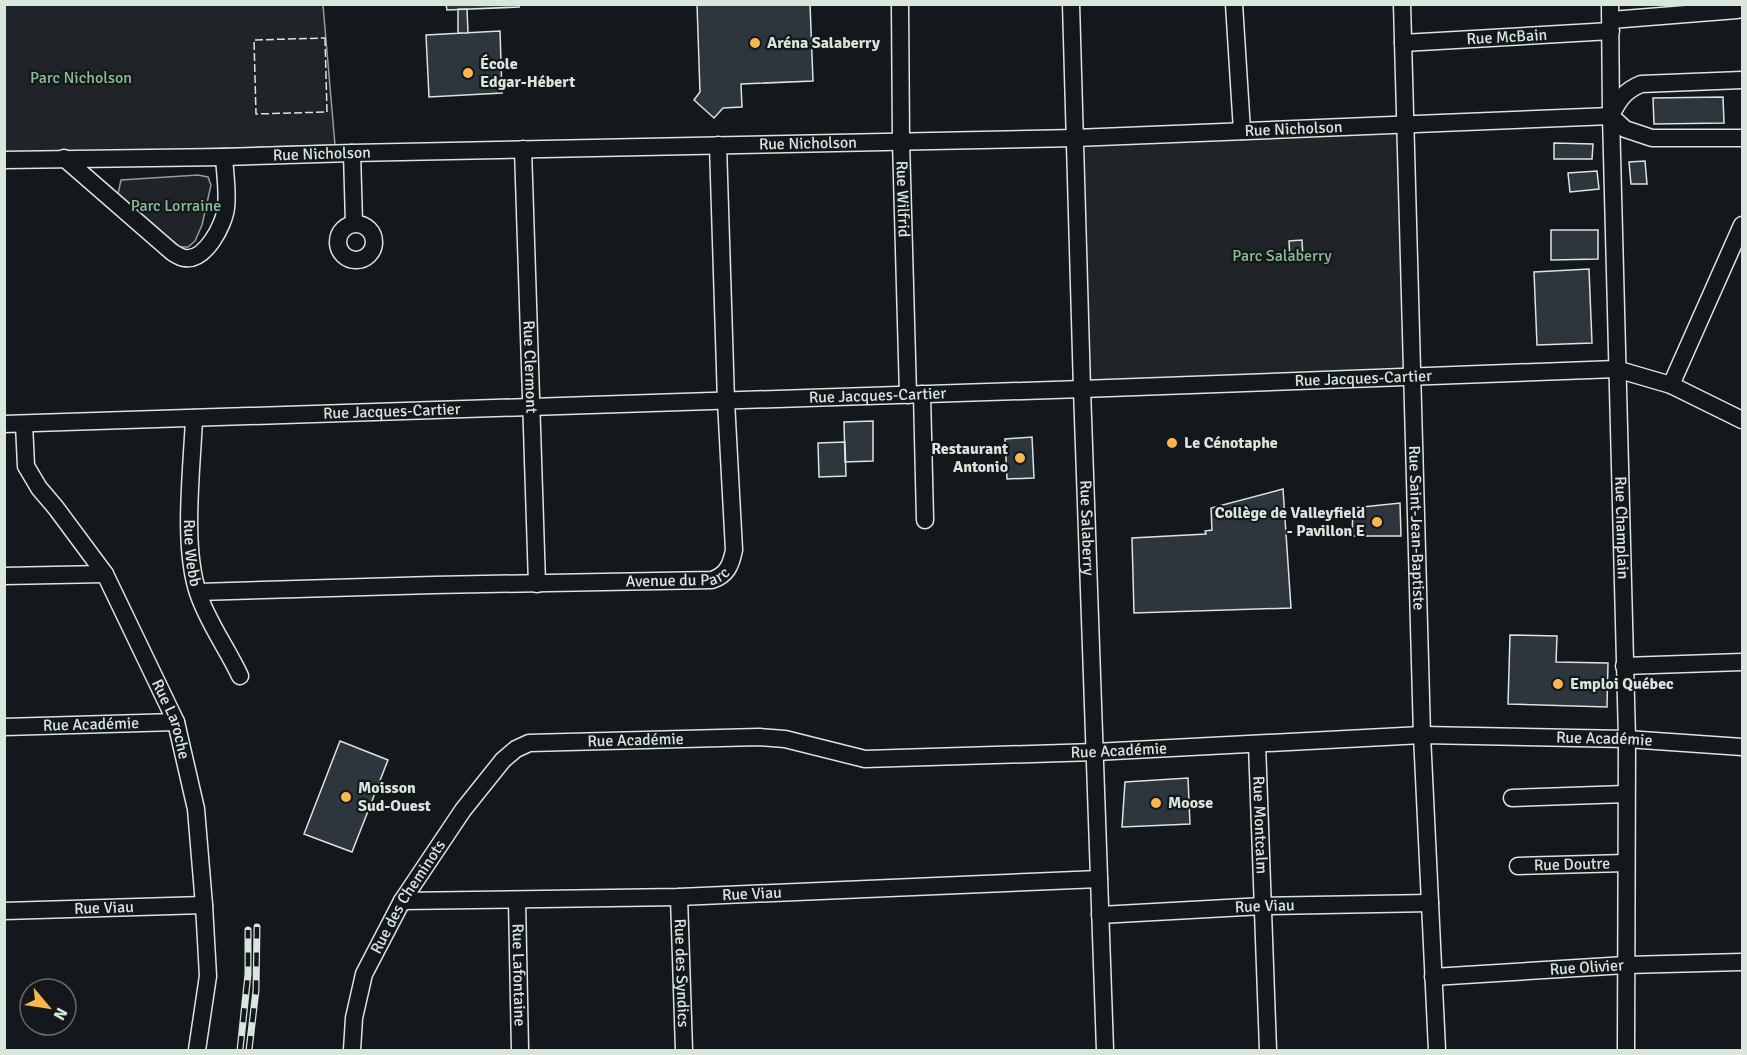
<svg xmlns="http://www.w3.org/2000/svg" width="1747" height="1055" font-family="Signika,sans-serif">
<rect width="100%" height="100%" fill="#14181c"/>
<path fill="#202428" stroke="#939e99" stroke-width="1.5" d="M4,5H323L335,145L5,154Z
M1405,125L1412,377L1082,389L1075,138Z
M198,175L208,177L211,185L202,225L195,241L188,247H180L127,205L118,194L121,180Z"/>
<path fill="#2c363c" stroke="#d8e6dc" stroke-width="1.5" d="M446,4H519V7L447,10Z
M697,4H810L813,81L741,84L742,107L723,108L714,118L694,100L700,92Z
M458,9H467L468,33H458Z
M500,31L502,93L429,97L426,35Z
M1723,97L1724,123L1654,124L1653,98Z
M1554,143L1593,144L1592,159H1554Z
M1645,161L1647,184H1631L1629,162Z
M1597,171L1599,189L1570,192L1568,173Z
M1551,230H1598V259L1551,260Z
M1302,240L1303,259L1290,260L1289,241Z
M1589,269L1592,343L1537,345L1534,272Z
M873,421V461L845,462L844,422Z
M1032,437L1034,478L1007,479L1005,439Z
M845,442L846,476L819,477L818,443Z
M1283,489L1291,608L1134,613L1132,538L1206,534L1205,531L1212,530L1211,508Z
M1400,503L1401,536H1352L1353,508Z
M1510,635L1557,636L1556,662L1608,663L1607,707L1508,704Z
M340,741L388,760L352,852L304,834Z
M1188,778L1190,824L1122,827L1125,782Z"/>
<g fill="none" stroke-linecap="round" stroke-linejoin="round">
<g stroke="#d8e6dc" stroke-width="19">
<g id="minor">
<path id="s1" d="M900,4L901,141L908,395"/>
<path id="s2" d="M1071,4L1082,389L1105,1050"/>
<path d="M1234,4L1242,131"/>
<path id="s3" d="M1402,4L1422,735L1437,1050"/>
<path id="s4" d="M1610,4L1611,116L1627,739L1626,1050"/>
<path d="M1611,20L1737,10"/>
<path id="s5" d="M1403,43L1611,31"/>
<path d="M1611,115C1619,100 1624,91 1641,84L1742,80"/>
<path id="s6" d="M523,149L537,584"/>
<path d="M352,153L354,223"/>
<path d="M64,158L172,252C175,254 180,257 184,258C205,262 224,225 226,208C228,192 225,174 224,157"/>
<path id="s7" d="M4,160L224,157L352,153L1075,138L1611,116L1625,129L1652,138H1742"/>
<circle cx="356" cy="242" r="18"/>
<path d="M1671,385L1742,225"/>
<path d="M922,394L925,520"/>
<path id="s8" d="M194,418C192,469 182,545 198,593C208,623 227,648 240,676"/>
<path id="s9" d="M4,424L1082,389L1616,369L1671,385L1742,420"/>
<path id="s10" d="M24,424L26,466L39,488L56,508L105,574L176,722L196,809L204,905L208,976L197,1050"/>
<path d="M4,576L105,574"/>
<path id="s11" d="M198,592L433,585L712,580C727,575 731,565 734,550L726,401L718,145"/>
<path d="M1624,666L1742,662"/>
<path id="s12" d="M4,727L176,722"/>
<path id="s13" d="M1257,744L1268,1050"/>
<path d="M1512,798L1626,794"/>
<path id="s14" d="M1518,866L1626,863"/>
<path id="s15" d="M679,897L684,1050"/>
<path id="s16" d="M517,900L520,1050"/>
<path id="s17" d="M402,901L679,897L1099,879"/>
<path id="s18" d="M4,911L204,905"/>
<path id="s19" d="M1100,915L1263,906L1430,903"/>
<path id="s20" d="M1433,977L1626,965L1742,962"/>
<path id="s21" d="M352,1050L354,1018L364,974L402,901L463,810L503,760L516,749L529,743L759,737L785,739L865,759L1095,752L1422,735L1627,739L1742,747"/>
</g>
</g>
<use href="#minor" stroke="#14181c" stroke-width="16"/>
<g stroke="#d8e6dc" stroke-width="7">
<path id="rail" d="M240,1050L248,974V930
M249,1050L256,990L257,927"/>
</g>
<use href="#rail" stroke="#14181c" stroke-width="4.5" stroke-dasharray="14" stroke-linecap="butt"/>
<path stroke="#d8e6dc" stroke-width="1.5" stroke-dasharray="8 3" stroke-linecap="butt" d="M325,38L327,112L256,114L254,40Z"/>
</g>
<g fill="#ffb74d" stroke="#14181c" stroke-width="2">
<circle cx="755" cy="43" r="6"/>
<circle cx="468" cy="73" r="6"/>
<circle cx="1172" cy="443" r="6"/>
<circle cx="1020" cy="458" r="6"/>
<circle cx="1377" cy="522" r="6"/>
<circle cx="1558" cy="684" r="6"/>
<circle cx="346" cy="797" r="6"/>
<circle cx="1156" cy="803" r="6"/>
</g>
<g text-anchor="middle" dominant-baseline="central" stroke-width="4.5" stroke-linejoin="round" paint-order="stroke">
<g font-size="16" fill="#d8e6dc" stroke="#14181c">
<text stroke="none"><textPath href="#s5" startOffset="104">Rue McBain</textPath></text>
<text stroke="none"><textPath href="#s7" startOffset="1290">Rue Nicholson</textPath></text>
<text stroke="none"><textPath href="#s7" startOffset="804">Rue Nicholson</textPath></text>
<text stroke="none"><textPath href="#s7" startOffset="318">Rue Nicholson</textPath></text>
<text stroke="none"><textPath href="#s1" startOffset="195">Rue Wilfrid</textPath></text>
<text stroke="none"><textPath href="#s6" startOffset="218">Rue Clermont</textPath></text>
<text stroke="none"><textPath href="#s9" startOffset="1360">Rue Jacques-Cartier</textPath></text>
<text stroke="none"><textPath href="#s9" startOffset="874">Rue Jacques-Cartier</textPath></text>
<text stroke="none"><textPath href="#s9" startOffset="388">Rue Jacques-Cartier</textPath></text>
<text stroke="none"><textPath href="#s4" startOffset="524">Rue Champlain</textPath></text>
<text stroke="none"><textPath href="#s2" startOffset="524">Rue Salaberry</textPath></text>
<text stroke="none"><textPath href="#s3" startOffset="524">Rue Saint-Jean-Baptiste</textPath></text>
<text stroke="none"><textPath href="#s8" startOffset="135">Rue Webb</textPath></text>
<text stroke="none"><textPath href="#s11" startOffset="480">Avenue du Parc</textPath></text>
<text stroke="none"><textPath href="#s10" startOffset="336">Rue Laroche</textPath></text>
<text stroke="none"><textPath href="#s12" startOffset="87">Rue Académie</textPath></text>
<text stroke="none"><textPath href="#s21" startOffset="1443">Rue Académie</textPath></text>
<text stroke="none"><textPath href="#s21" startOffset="471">Rue Académie</textPath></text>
<text stroke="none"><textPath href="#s21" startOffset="957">Rue Académie</textPath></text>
<text stroke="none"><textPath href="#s13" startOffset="81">Rue Montcalm</textPath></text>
<text stroke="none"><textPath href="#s14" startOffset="54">Rue Doutre</textPath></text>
<text stroke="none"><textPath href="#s17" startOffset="350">Rue Viau</textPath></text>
<text stroke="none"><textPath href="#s21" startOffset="166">Rue des Cheminots</textPath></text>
<text stroke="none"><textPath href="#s19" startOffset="165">Rue Viau</textPath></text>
<text stroke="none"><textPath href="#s18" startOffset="100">Rue Viau</textPath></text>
<text stroke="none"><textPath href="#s20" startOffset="154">Rue Olivier</textPath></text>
<text stroke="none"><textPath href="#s15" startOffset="76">Rue des Syndics</textPath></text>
<text stroke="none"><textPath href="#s16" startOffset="75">Rue Lafontaine</textPath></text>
</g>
<g font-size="16" font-weight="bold" fill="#d8e6dc" stroke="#14181c" text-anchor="start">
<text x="767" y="43">Aréna Salaberry</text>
<text x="480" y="64">École<tspan x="480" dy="18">Edgar-Hébert</tspan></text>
<text x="1184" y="443">Le Cénotaphe</text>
<text x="1008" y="449" text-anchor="end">Restaurant<tspan x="1008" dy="18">Antonio</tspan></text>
<text x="1365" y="513" text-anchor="end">Collège de Valleyfield<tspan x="1365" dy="18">- Pavillon E</tspan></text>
<text x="1570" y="684">Emploi Québec</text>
<text x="358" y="788">Moisson<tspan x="358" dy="18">Sud-Ouest</tspan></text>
<text x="1168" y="803">Moose</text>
</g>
<g font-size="16" fill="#8ac095" stroke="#14181c">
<text x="81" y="78">Parc Nicholson</text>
<text x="176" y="206">Parc Lorraine</text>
<text x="1282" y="256">Parc Salaberry</text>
</g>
</g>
<rect width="1747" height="1055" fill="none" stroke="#d8e6dc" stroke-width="12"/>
<g transform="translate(48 1007) rotate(119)"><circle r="28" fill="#14181c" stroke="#626a69" stroke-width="1.5"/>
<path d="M0-4.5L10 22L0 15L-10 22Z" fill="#ffb74d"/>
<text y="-9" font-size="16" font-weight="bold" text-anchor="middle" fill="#d8e6dc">N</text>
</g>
</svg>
